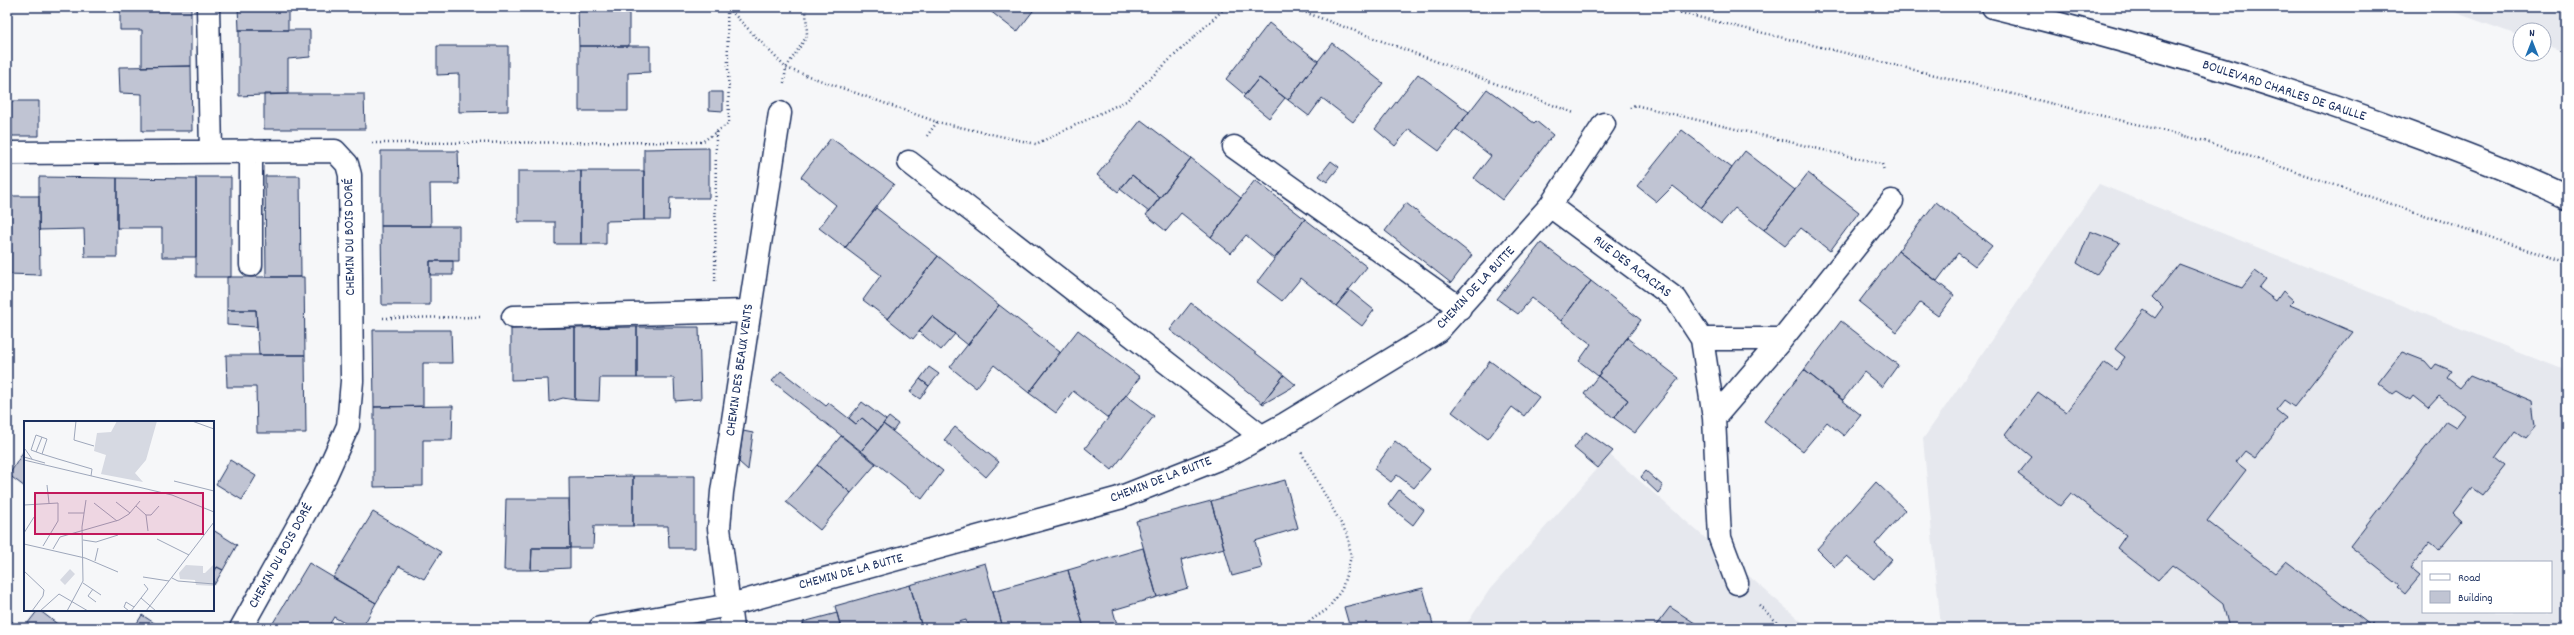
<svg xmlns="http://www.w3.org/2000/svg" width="2574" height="635" font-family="Dekko,sans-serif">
<rect width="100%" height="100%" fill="#f6f7f9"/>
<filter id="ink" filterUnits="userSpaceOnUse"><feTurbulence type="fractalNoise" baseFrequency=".025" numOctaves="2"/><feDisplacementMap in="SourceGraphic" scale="8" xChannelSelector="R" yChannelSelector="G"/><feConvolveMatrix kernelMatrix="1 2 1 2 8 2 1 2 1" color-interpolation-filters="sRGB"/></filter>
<g filter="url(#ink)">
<path fill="#e6e8ee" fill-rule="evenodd" d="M2440,7H2567V52L2544,44V30H2520V36Z
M2099,184L2562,369L2567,376V624L2564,628H1941L1923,439ZM2423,562H2551V612H2423Z
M1610,455L1773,597L1809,628H1464L1490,589Z"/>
<path fill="#c0c4d3" stroke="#1b2f5e" d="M120,7H191V66L142,67V30H120Z
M238,7H288V30H239Z
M578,7H650V10H629V46H579Z
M992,7H1036L1017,32L989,10Z
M1269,23L1318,61L1288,100L1259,78L1245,95L1226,79Z
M239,30H310V57L288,59V94L239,96Z
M1332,43L1383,83L1353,122L1322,98L1309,116L1288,100Z
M437,46H508V111L459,112V74L437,75Z
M579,46H650V72L628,73V111H579Z
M191,66L192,131H142V94L120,93L119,67Z
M1418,74L1469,112L1439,151L1409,129L1395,146L1375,129Z
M1259,78L1285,98L1269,118L1243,97Z
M1487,89L1534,123L1536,121L1553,135L1502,200L1474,178L1491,156L1456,129Z
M709,92H723V111L709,110Z
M264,94H364L365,129H264Z
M7,101H39V136H7Z
M1141,120L1191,158L1160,198L1132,175L1118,192L1097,175Z
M1682,130L1732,168L1701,208L1673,186L1657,202L1637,186Z
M831,138L894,184L845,248L819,228L836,205L801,177Z
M709,148V198H670L669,220H644V149Z
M381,151H458L459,184H430L431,226H381Z
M1745,151L1795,190L1764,230L1735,208L1721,224L1701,208Z
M1191,158L1241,198L1211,237L1181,213L1166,231L1146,215Z
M1331,161L1339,167L1327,182L1319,176Z
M518,171H581V244H555V222H518Z
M581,171H644V220L606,221V244H581Z
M1808,173L1859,212L1830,251L1801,228L1785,246L1764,230Z
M1132,175L1160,198L1149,212L1120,189Z
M265,176H300L301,277H266Z
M39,177L117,178V257H85L84,229L39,230Z
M196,177H231V277H196Z
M117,178L196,179V257H162V228H117Z
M1255,180L1305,219L1274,259L1246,235L1231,253L1211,237Z
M7,196H39L40,275L7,274Z
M1936,202L1992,246L1975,266L1958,253L1937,281L1898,251Z
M1406,203L1472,255L1451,283L1385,231Z
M876,208L938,256L888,319L863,300L881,275L845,248Z
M1305,219L1367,267L1336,306L1301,278L1282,301L1257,282Z
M381,226H459V261H430V305H382Z
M2090,231L2120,243L2096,275L2077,263Z
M1541,243L1591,281L1561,321L1532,298L1518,314L1497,299Z
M1898,251L1954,295L1938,316L1920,303L1897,332L1859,302Z
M938,256L999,305L968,345L932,316L913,339L888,319Z
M430,261H453V275H430Z
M2179,264L2242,288L2255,271L2266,279L2259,288L2276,301L2283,291L2294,301L2290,305L2353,332L2294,407L2284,400L2276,410L2286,418L2255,458L2245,451L2236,462L2246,470L2207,521L2275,573L2286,561L2370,625L2372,623L2378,628H2229L2223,604L2189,577L2172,565L2158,580L2117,548L2126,535L2071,493L2060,506L2018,474L2032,457L2005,435L2038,392L2066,412L2105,362L2116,370L2125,357L2115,349L2144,310L2155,318L2163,307L2153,297Z
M227,277H304L305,355H259L256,310H227Z
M1591,281L1641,320L1598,376L1579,361L1591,344L1561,321Z
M1349,290L1374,310L1362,326L1336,306Z
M1191,303L1284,375L1262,403L1170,330Z
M999,305L1060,352L1029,393L994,365L976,388L950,367Z
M227,310H256L257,327L227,325Z
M932,316L955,334L941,350L919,332Z
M1841,321L1898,365L1882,387L1864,372L1843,400L1804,370Z
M637,327H699L701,399L675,401L674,378H637Z
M637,327V378H600L599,401L575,400V328Z
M575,328V400L563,398L549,402L548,379L511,380V329Z
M373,330H451L452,363H423V406L374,407Z
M1078,330L1140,377L1108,418L1073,391L1056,413L1029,393Z
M1627,338L1679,378L1635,433L1614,418L1628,400L1598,376Z
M2402,352L2425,361L2432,369L2436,364L2452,371L2447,378L2460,388L2470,376L2532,402L2535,426L2525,438L2515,431L2495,458L2505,466L2482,495L2472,488L2453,513L2462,521L2439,549L2430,542L2410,568L2420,576L2405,594L2398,588L2400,586L2350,546L2446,421L2456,427L2465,415L2439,396L2428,408L2413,396L2410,400L2396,391L2392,394L2378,383Z
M226,355H305L306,433H257L256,387H227Z
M1490,361L1539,397L1524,416L1512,407L1488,439L1452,412Z
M929,367L939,374L929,386L920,379Z
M1804,370L1861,415L1844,436L1827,422L1803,451L1764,421Z
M781,371L826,406L829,403L856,424L862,418L878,431L861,451L772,381Z
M1284,375L1296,385L1263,404L1262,403Z
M1598,376L1628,400L1614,418L1584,394Z
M920,379L929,386L920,399L910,392Z
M1126,395L1154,416L1112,470L1085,448Z
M862,402L886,420L878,431L862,418L856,424L849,418Z
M453,406L452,440H423V486L374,487V407Z
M889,417L898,424L893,431L883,424Z
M883,424L943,471L922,499L861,451Z
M955,427L999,462L986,477L944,440Z
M743,431L753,433L748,470L739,462Z
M1586,432L1613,451L1598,468L1574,448Z
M841,436L876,464L851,493L817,465Z
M1395,441L1430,469L1414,488L1397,475L1391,482L1374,469Z
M25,449V487L9,475Z
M230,460L256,476L242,500L216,484Z
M817,465L851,493L820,530L786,502Z
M1646,471L1663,486L1658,493L1641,477Z
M633,476H695V548H669L668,526H633Z
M633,476V526H594L593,548H570L569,477Z
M1285,480L1298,528L1255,541L1262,568L1232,576L1211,501Z
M1876,482L1905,510L1875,544L1892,559L1874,579L1847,556L1835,567L1817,549Z
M1399,490L1424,510L1413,525L1388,505Z
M506,499H569L570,548H532L531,570H504Z
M1211,501L1224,548L1181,560L1188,588L1157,597L1136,521Z
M373,512L441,552L424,579L399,566L376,603L333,578Z
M213,530L237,545L223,570L217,567L213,574Z
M532,548H570V568L531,570Z
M1143,548L1157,597L1113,610L1118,628H1084L1068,570Z
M309,563L376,603L362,628H353L334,617L327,628H270Z
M985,563L1003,628H968L966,620L938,628H922L910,585Z
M217,567L223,570L214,585L213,574Z
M1068,570L1084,628H1003L993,591Z
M910,585L922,628H841L835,606Z
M1423,588L1434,628H1350L1344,607Z
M1670,607L1701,627L1654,628Z
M38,610H39L60,626L59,628H24Z
M837,613L841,628H805L803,622Z
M142,615L162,628H134Z
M7,618L21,628H7Z"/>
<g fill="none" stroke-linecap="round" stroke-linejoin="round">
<g stroke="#1b2f5e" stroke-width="25">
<path id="minor" d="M208,7L211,151
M1993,7C2135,42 2276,83 2412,134C2464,153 2517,173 2567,197
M1234,147L1460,308
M251,151V265
M7,153L335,151L347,164L350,175L352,381L348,426L325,477L241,628
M909,162L1261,436
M1550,206L1676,299L1702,339L1714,418L1720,538L1737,583
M513,317L748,311
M1702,339H1782L1892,201
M1714,418L1782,339
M600,628L730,605L1119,498L1228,455L1285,424L1438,331L1550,206L1604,124
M732,628L719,528L722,492L780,113"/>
</g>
<path stroke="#1b2f5e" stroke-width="2.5" stroke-dasharray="1 3" stroke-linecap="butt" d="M1291,7L1574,113
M1657,7L2201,140L2567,263
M728,8L786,68L937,122L927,136
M784,83L786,68L807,36L806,7
M1630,108L1635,105L1882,164L1884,171
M937,122L1036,144L1126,101L1226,7
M372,143L702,142L729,123L727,7
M715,281L716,132
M383,318L482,317
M1759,605L1783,628
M1299,628L1328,609L1342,589L1351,557L1348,536L1301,452"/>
<use href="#minor" stroke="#fff" stroke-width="22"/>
</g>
</g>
<g text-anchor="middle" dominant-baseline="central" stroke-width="3" stroke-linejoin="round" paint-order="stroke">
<g font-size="14" fill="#1b2f5e" stroke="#fff">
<text transform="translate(2284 91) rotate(18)">BOULEVARD CHARLES DE GAULLE</text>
<text transform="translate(350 237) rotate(-91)">CHEMIN DU BOIS DORÉ</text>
<text transform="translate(1632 267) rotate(37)">RUE DES ACACIAS</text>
<text transform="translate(1476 288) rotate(-47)">CHEMIN DE LA BUTTE</text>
<text transform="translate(740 370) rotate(-82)">CHEMIN DES BEAUX VENTS</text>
<text transform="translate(1161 480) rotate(-21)">CHEMIN DE LA BUTTE</text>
<text transform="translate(281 556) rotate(-61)">CHEMIN DU BOIS DORÉ</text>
<text transform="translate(851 572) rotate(-15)">CHEMIN DE LA BUTTE</text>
</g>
</g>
<g transform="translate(24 421)">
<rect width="190" height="190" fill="#f6f7f9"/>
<path d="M93,0H133L122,39L111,52L119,61L77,53L82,34L70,30L73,12L87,11ZM190,143V165L172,164L171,159L156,158L155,152L162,144L179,145V152H181ZM46,148L51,153L41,164L36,159Z" fill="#d6d9e2"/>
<path fill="none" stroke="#9ea7bb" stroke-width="1" d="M52,0L50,19L70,25M168,0L190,8M0,8V37M1,28L8,38M12,31L18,16M18,33L23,18L12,14L7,29L18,33L34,38L68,48L67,55M0,36L21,42M0,39L148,74L190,91M150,60L190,70M23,64L25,82M92,81L106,92M70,82L93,100M0,84L34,82V100L19,125M112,85L122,94L124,110M44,92H60M122,94H127L135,85M0,112L10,96M133,118L165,134M59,119L72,121L94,114M0,123L61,137L94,151M29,128L36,116L95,99L105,93L116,80M71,140L74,127M0,150L20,169L19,175L8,190M119,156L145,160M148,157L154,160L190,163M59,162L77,174M69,168L64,175L72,181M117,177L132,190M16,190L35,173L64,190M43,190L59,160L58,106L62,79M105,190L100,186L102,181L110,186M107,190L124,168L120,163M122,190L190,101"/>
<path fill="#c2185b" fill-opacity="0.15" stroke="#c2185b" stroke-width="2" d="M11,72H179V113H11Z"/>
<rect width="190" height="190" fill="none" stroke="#1b2f5e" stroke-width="2"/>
</g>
<rect width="2574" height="635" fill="none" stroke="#fff" stroke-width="24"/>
<rect x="12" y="12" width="2550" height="611" fill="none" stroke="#1b2f5e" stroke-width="1.5" filter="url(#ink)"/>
<rect x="2422" y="561" width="130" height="52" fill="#ffffff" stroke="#a4acbf"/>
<rect x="2430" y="574" width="20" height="6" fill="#ffffff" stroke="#a4acbf"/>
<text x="2458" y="581" font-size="12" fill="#1b2f5e">Road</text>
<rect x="2430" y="591" width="20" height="12" fill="#c0c4d3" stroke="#a4acbf"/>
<text x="2458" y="601" font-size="12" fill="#1b2f5e">Building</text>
<g transform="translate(2532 42)"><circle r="19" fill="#ffffff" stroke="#a4acbf"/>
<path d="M0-3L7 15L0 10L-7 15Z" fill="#1f6fb2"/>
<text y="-6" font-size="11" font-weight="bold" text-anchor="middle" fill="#1b2f5e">N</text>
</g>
</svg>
